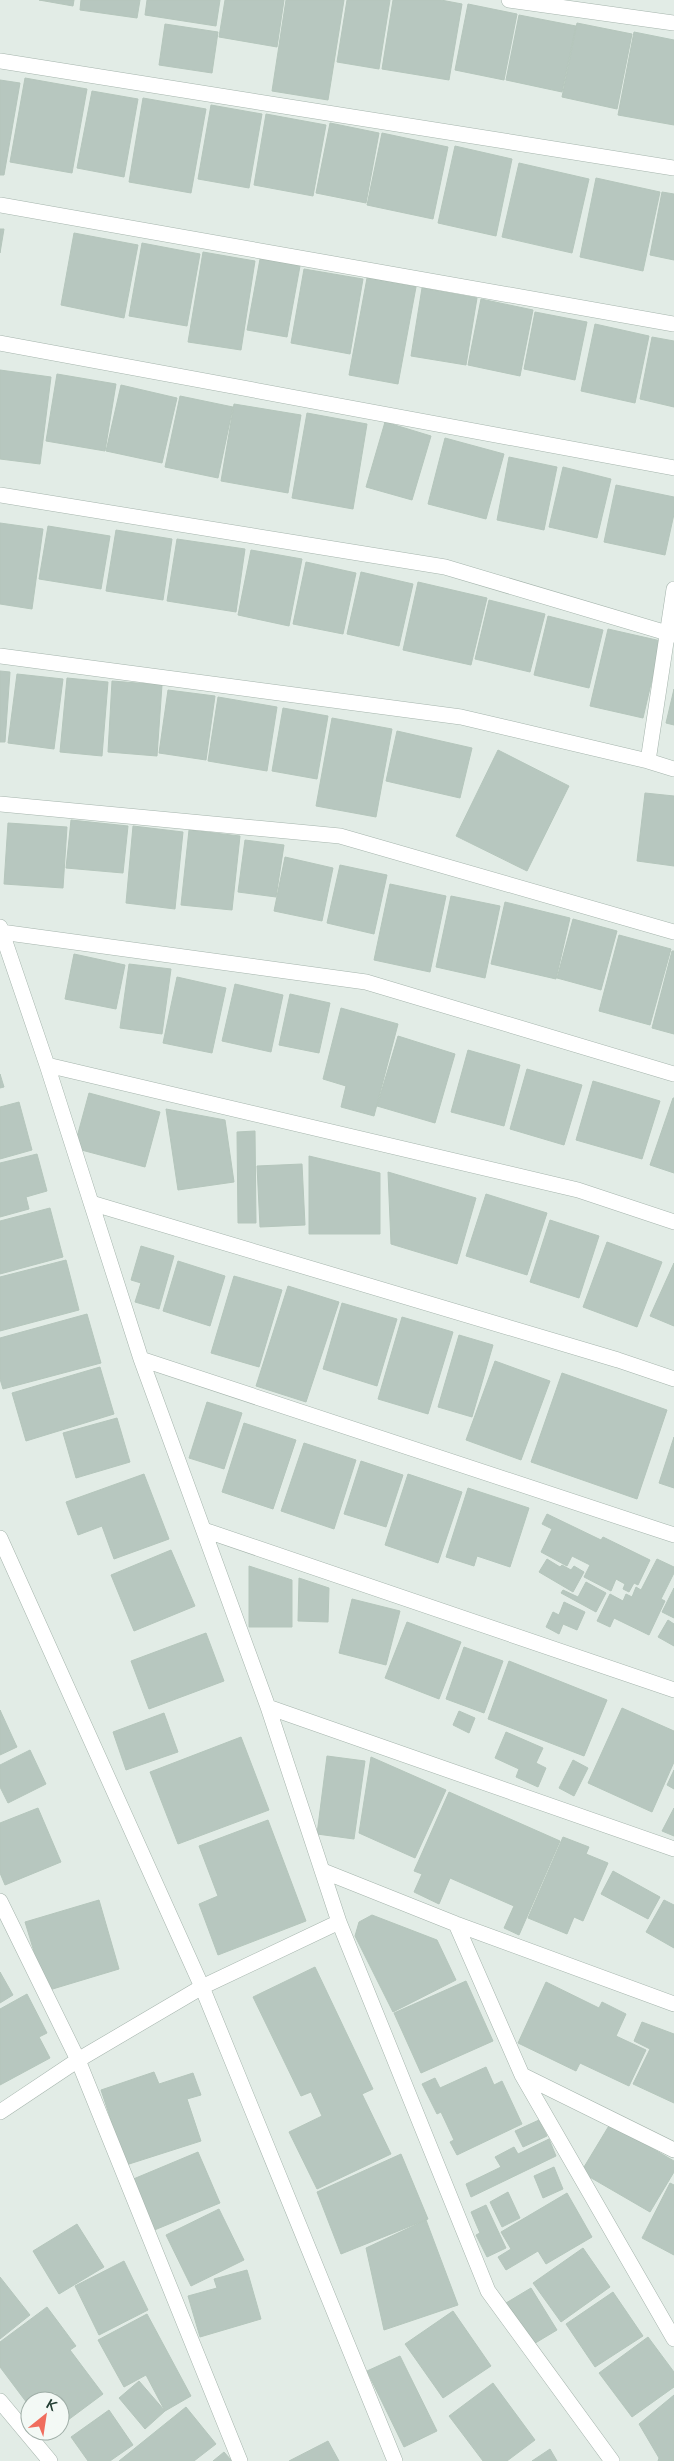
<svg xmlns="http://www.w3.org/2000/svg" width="674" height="2461" font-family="'Nunito Sans',sans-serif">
<rect width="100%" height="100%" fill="#e2ece6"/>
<path fill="#b7c7bf" stroke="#b5c6bc" d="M39,0H74L73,6Z
M81,0H140L137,18L80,10Z
M147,0H220L216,26L145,15Z
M225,0H284L277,47L219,37Z
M286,0H344L328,100L272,91Z
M347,0H390L379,69L337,62Z
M393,0H441L462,4L449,80L382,69Z
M468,4L517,14L504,80L455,70Z
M519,15L576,26L562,92L506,80Z
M577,23L632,34L617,109L562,97Z
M165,24L218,32L212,73L159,65Z
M634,32L674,40V125L618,115Z
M25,78L87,89L72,173L10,162Z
M0,80L20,83L4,175H0Z
M92,91L138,99L124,177L77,168Z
M143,98L206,109L191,193L129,182Z
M211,105L262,114L249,188L198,179Z
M266,114L326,125L313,196L254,185Z
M330,123L379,133L366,203L316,193Z
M382,133L448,147L433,219L367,205Z
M455,146L512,159L496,236L438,223Z
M519,163L589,179L572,253L502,237Z
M596,178L660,192L643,271L580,257Z
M662,192L674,194V260L650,255Z
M0,229H4L0,253Z
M74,233L138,245L124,318L61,305Z
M142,243L200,254L187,326L129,316Z
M203,252L255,261L241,350L188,342Z
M260,259L300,266L287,337L247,330Z
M304,269L363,279L350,354L291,343Z
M367,278L416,287L398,384L349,375Z
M422,288L477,298L466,365L411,356Z
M481,299L533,310L520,376L468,365Z
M535,312L587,322L575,380L524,369Z
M595,324L649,336L635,403L581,391Z
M652,337L674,341V407L640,399Z
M0,370L51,377L40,464L0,459Z
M57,374L116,384L105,451L46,441Z
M121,385L177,398L162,463L106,451Z
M180,396L233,407L218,478L165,467Z
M234,404L301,415L288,493L221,481Z
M307,413L367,424L353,509L292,498Z
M385,422L431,436L412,500L366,487Z
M445,438L504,454L486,519L428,504Z
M509,457L557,467L544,530L497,520Z
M563,467L611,479L597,538L549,527Z
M616,485L674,497V514L665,555L604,542Z
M0,523L43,529L32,609L0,604Z
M48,526L110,536L101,589L39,579Z
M116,530L172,539L163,600L106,591Z
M177,539L245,549L236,612L167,601Z
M251,550L302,559L289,626L238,615Z
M306,562L356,573L343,634L293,624Z
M361,572L413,584L399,646L347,634Z
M418,582L487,598L471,665L403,650Z
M489,600L545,614L530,672L475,659Z
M548,616L603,630L589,688L534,675Z
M608,629L661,641L643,718L590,706Z
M0,671L10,672L5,742H0Z
M17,674L63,679L54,749L8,743Z
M67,678L108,682L102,756L60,752Z
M112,681L162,685L157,756L108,752Z
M674,689V725L666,723Z
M168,690L215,696L206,760L159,753Z
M218,697L277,707L267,771L208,761Z
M283,708L328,716L317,779L272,771Z
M332,718L392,729L376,817L316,806Z
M397,731L472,748L460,798L386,781Z
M498,750L569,786L527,871L456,836Z
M645,793L674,796V866L637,861Z
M71,820L128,826L123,873L66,868Z
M8,823L67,827L63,888L4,884Z
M133,826L183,832L175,909L126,903Z
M189,830L240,836L232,910L181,905Z
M245,840L284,845L276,897L238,892Z
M285,857L333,868L322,921L274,911Z
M340,865L387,875L374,934L327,923Z
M390,884L446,896L430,972L374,960Z
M451,896L500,906L485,978L436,967Z
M505,902L570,918L556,979L491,964Z
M573,919L617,931L601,990L557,978Z
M619,935L671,949L650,1025L599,1011Z
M672,951H674V1034L652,1028Z
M74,954L125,965L116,1009L65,999Z
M129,964L171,969L162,1034L120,1028Z
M177,977L226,988L212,1053L163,1043Z
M235,984L283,995L271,1052L222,1041Z
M290,994L330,1003L319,1053L279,1045Z
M341,1008L398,1024L374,1116L341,1107L346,1086L323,1079Z
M398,1036L455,1054L435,1123L377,1106Z
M468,1050L520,1065L504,1126L451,1112Z
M527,1069L582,1085L564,1145L510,1129Z
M0,1074L4,1087L0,1088Z
M593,1081L660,1101L642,1159L576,1140Z
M89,1093L160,1112L145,1167L74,1148Z
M673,1098H674V1173L650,1165Z
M19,1102L32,1150L0,1159V1107Z
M166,1109L225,1120L234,1182L178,1190Z
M255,1131L256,1223H238L237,1132Z
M37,1154L47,1191L26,1197L29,1209L0,1217V1163Z
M309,1156L380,1173V1234H309Z
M302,1164L305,1225L260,1227L257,1166Z
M388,1172L476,1198L457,1264L391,1244Z
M486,1194L547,1213L527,1275L466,1256Z
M50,1208L63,1257L0,1274V1221Z
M550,1220L599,1236L579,1298L530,1282Z
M607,1242L662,1262L637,1327L583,1307Z
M141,1246L174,1256L159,1309L135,1302L141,1283L131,1280Z
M66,1260L79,1310L0,1331V1277Z
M178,1261L225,1276L210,1326L163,1311Z
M674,1263V1326L650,1316Z
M234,1276L282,1290L259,1367L211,1353Z
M288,1286L339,1302L306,1402L256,1386Z
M342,1303L397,1319L377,1386L323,1369Z
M87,1314L101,1363L3,1389L0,1379V1338Z
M402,1317L453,1332L428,1414L378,1399Z
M459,1335L493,1345L472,1417L438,1407Z
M495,1361L550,1381L521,1460L466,1440Z
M100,1367L114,1414L26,1441L12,1393Z
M562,1373L667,1410L637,1499L531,1462Z
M207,1402L242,1413L224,1469L189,1458Z
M117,1418L130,1462L76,1478L63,1433Z
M244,1423L296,1440L273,1509L222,1492Z
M674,1437V1488L659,1483Z
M304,1443L356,1460L334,1529L281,1511Z
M361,1461L403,1475L386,1527L344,1514Z
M144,1474L169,1539L114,1559L102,1526L78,1535L66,1502Z
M408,1474L462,1492L438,1563L385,1545Z
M468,1488L529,1508L510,1567L477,1556L474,1566L446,1557Z
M547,1514L601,1540L603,1537L650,1560L638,1585L634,1583L629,1592L623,1589L625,1584L616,1579L611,1591L584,1577L590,1565L572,1556L567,1566L541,1552L552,1529L542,1524Z
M171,1550L195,1606L134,1631L111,1575Z
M547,1559L560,1567L562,1565L571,1570L574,1566L584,1572L573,1592L539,1572Z
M657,1559L674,1567V1573L661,1599L665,1601L649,1635L614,1618L610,1627L597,1621L610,1594L623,1601L626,1594L632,1597L636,1587L641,1590Z
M249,1566L292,1580V1627H249Z
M299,1578L329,1588L328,1622L298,1621Z
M586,1582L606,1593L596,1612L561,1593L563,1590L578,1597Z
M674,1588V1618L662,1612Z
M352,1599L400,1611L386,1665L339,1653Z
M564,1602L585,1612L577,1630L563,1624L559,1634L546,1627L553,1612L559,1615Z
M668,1620L674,1624V1646L658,1637Z
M407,1622L461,1642L439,1699L385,1678Z
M206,1633L224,1681L149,1709L131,1661Z
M464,1647L503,1661L484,1713L446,1699Z
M509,1661L607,1700L584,1756L488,1719Z
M622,1708L674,1731V1762L652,1812L588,1783Z
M0,1710L17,1747L0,1755Z
M459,1711L475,1718L469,1733L453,1725Z
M164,1713L178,1752L126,1770L113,1732Z
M506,1732L543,1748L536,1763L546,1768L538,1787L516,1777L519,1769L495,1758Z
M241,1737L269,1810L178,1844L150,1772Z
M30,1750L46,1784L8,1803L0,1787V1765Z
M327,1756L365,1761L354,1839L317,1834Z
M371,1757L446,1790L415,1858L359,1833Z
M573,1760L588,1768L574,1796L559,1788Z
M674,1770V1789L667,1785Z
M449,1792L560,1841L519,1935L504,1928L514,1906L450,1878L439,1904L414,1892L422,1874L414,1871Z
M38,1808L61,1862L5,1885L0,1873V1823Z
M674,1808V1836L662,1831Z
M268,1820L306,1921L218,1955L199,1904L218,1896L199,1846Z
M563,1837L589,1847L586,1854L608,1863L583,1921L574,1917L567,1934L528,1918Z
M613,1871L660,1897L648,1919L601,1894Z
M99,1900L119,1969L46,1991L25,1922Z
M664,1900L674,1905V1948L646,1932Z
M372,1915L437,1940L456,1980L393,2012L355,1936L359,1922Z
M315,1967L373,2089L362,2094L391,2154L317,2189L289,2132L322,2116L311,2092L301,2096L253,1997Z
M0,1972L13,1995L0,2003Z
M466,1981L493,2041L421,2073L394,2013Z
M546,1982L599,2008L602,2002L626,2014L616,2036L646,2050L629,2086L580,2063L576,2071L518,2043Z
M27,1994L47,2033L39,2037L50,2058L0,2085V2009Z
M642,2022L674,2034V2103L633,2084L650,2049L634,2041Z
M486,2067L494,2085L502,2081L522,2124L457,2155L450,2142L454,2140L441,2112L437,2114L422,2084L435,2078L440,2088Z
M154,2072L159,2084L193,2073L201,2095L187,2099L201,2141L126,2165L101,2090Z
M539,2120L547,2136L523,2147L515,2131Z
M610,2124L674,2161V2172L650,2212L581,2172Z
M549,2139L556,2156L471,2197L466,2184L501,2167L495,2157L514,2147L518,2154Z
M198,2152L220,2203L152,2231L131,2180Z
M401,2154L428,2219L341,2254L317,2192Z
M554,2167L563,2189L543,2198L534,2176Z
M670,2183L674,2185V2255L642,2238Z
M508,2192L520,2218L502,2227L490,2202Z
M567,2193L592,2237L546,2264L538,2251L506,2270L498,2257L511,2249L501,2232Z
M486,2205L506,2248L487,2257L476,2235L480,2233L471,2212Z
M219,2209L244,2260L191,2286L166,2235Z
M426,2220L458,2305L384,2330L366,2248Z
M77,2224L104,2267L59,2294L33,2251Z
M583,2248L610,2287L561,2322L533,2283Z
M124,2261L148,2310L99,2335L75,2286Z
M247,2270L261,2319L200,2337L188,2296L217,2288L214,2279Z
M0,2277L30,2315L0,2339Z
M531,2288L557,2330L532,2345L506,2303Z
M613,2292L643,2336L595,2367L566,2324Z
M47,2307L76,2346L70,2350L103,2394L60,2426V2401H30V2407L0,2367V2342Z
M453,2311L491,2366L443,2398L405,2344Z
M147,2314L191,2396L165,2411L146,2375L124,2387L98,2340Z
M648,2337L674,2372V2387L632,2417L599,2373Z
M400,2356L437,2431L404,2447L367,2371Z
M139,2381L165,2411L145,2429L119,2398Z
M493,2383L535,2440L507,2461H483L449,2416Z
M674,2395V2461H658L659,2458L639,2424Z
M186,2407L216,2444L194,2461H119Z
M109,2410L133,2445L110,2461H88L71,2437Z
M328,2441L339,2461H289Z
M550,2449L557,2461H532Z
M224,2452L232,2461H213Z"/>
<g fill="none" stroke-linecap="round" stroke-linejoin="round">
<g stroke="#a5b4ac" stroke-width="16">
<path id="minor" d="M509,0L674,23
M0,61L674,168
M0,205L674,324
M0,343L674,468
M0,495L445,567L674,635
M0,656L461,717L648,761L674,769
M648,761L674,589
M0,804L340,836L674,932
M0,927L47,1065L141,1359L268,1707L339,1922L488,2291L612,2461
M1,932L366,982L674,1074
M47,1065L578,1190L674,1222
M91,1203L618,1360L674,1379
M141,1359L674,1535
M204,1530L674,1690
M0,1538L202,1987L395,2461
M268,1707L674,1849
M323,1871L456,1924L674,2004
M0,1901L78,2060L240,2461
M456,1924L522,2075L674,2339
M522,2075L674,2150
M0,2112L78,2060L202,1987L339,1922
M0,2401L50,2461"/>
</g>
<use href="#minor" stroke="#fff" stroke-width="15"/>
</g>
<g transform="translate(45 2416) rotate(30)"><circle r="24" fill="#f3f9f5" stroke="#9faea7"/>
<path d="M0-4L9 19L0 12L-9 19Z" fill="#f06d5d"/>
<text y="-8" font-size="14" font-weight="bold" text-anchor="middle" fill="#223d32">K</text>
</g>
</svg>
